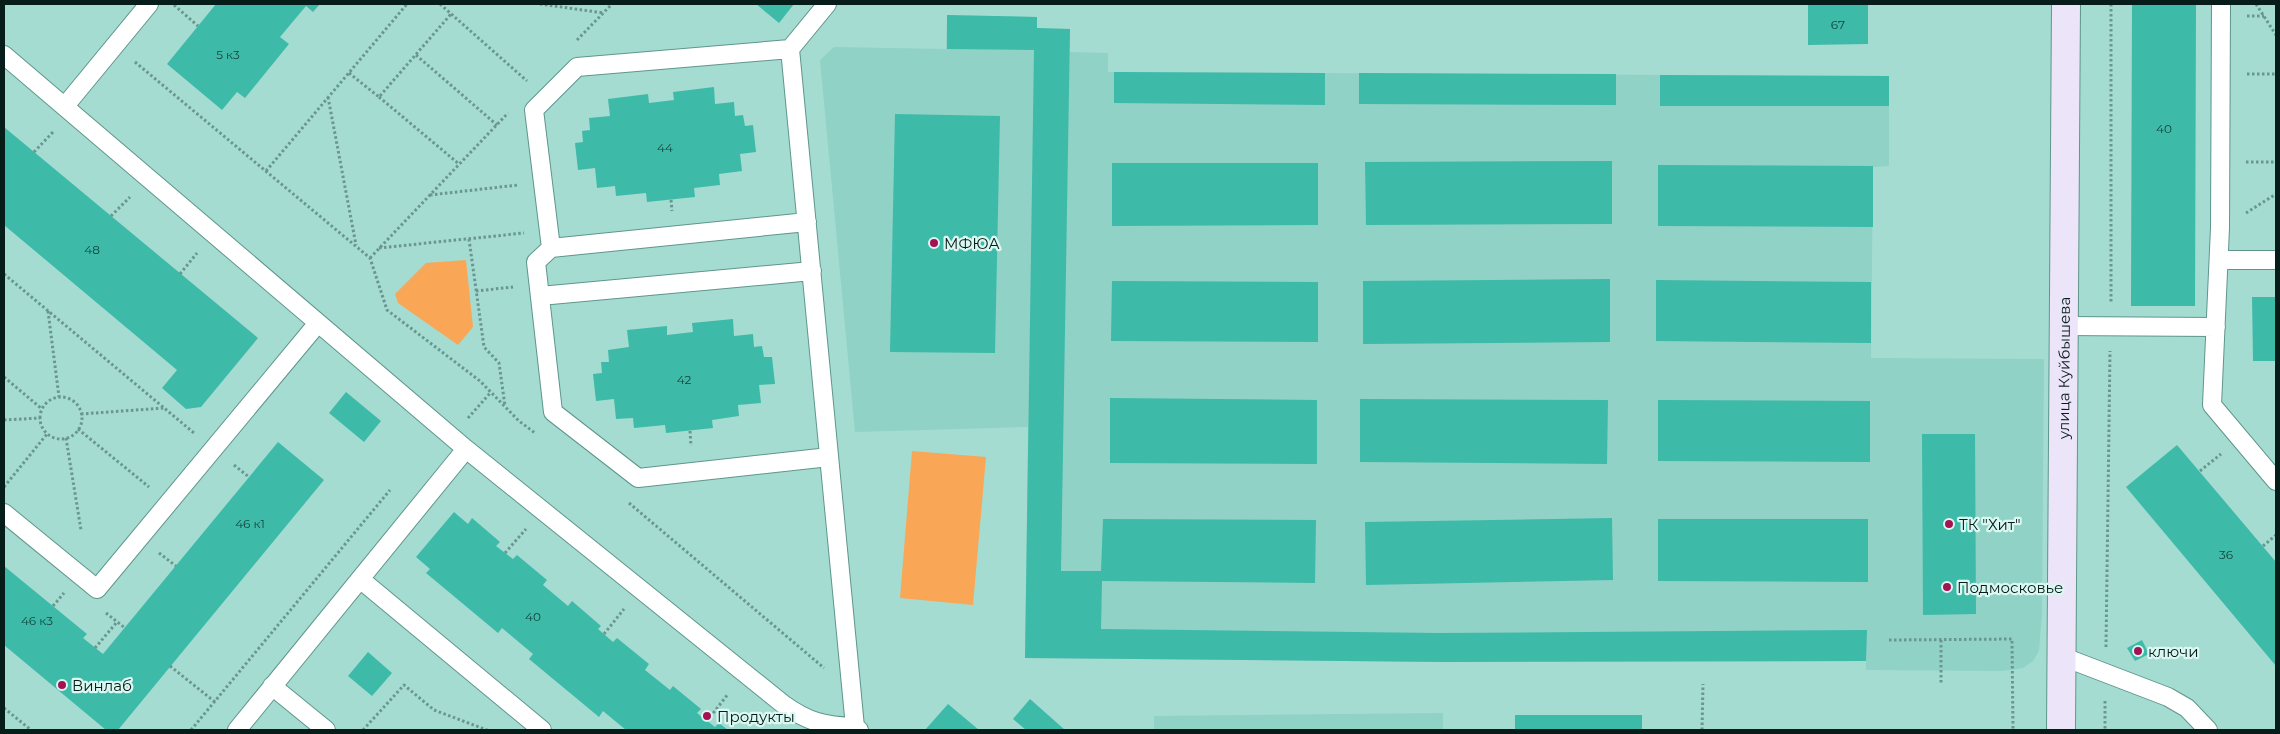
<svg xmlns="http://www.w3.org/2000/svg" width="2280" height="734" font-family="Montserrat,sans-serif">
<rect width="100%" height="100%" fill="#a4dcd2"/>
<path fill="#90d2c6" d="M947,15L1037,17V28L1070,29V52L1108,53V72L1889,76V166L1873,167L1871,358L2044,359L2042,614L2039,651L2033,661L2023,668L2002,671L1866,670V661L1444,662L1025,658L1028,427L855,432L820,60L834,47L946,49Z
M1443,713V730H1154V716Z"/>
<path fill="#faa657" d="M466,260L473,327L458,345L398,303L395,294L426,263Z
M912,451L986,457L973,605L900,598Z"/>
<path fill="#3ebaa8" d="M216,4H320L313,12L306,6L280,37L289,44L245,98L237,92L222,110L167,64Z
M756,4H794L779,23Z
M1808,4H1868V44L1808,45Z
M2132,4H2196L2195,306H2131Z
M947,15L1037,17V28L1070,29L1061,571H1101L1103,519L1316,520L1315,583L1102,581L1101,629L1438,633L1867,630L1866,661L1444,662L1025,658L1034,50L947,49Z
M1114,72L1325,73V105L1114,103Z
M1359,73L1616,74V105L1359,104Z
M1660,75L1889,76V106H1660Z
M714,87L715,104L734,102L735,116L743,115L745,126L753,125L756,152L740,154L742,171L719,174L720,185L694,188L695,197L647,202L646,193L616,196L615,186L597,188L595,168L578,170L575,143L583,142L582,131L590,130L589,118L610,116L608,99L648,94L649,103L674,100L673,92Z
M895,114L1000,116L995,353L890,352Z
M4,127L258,338L201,407L186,409L162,388L177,370L4,225Z
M1612,161V224L1366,225L1365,162Z
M1112,163H1318V225L1112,226Z
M1658,165L1873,166V227L1658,226Z
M1610,279V342L1363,344V281Z
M1656,280L1871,282V343L1656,341Z
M1112,281L1318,282V342L1111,341Z
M2252,297H2276V361H2253Z
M733,319L734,336L753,334L754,347L762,346L764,357H772L775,384L759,385L761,403L738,405L739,416L712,420L713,428L666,433L665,425L634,428L633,418L616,419L614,399L596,401L593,374L602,373L601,362H609L608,350L629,347L627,330L667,326V335L693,332L692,323Z
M346,392L381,421L364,442L329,413Z
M1110,398L1317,400V464L1110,463Z
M1360,399L1608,400L1607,464L1360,462Z
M1658,400L1870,401V462L1658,461Z
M1922,434H1975L1976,614L1923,615Z
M278,442L324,480L118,730H106L4,645V566L87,634L83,638L103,654Z
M2177,445L2276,562V666L2126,487Z
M454,512L468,524L472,518L500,542L496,546L513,559L517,555L547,580L543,585L568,606L572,601L601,626L598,629L613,642L617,638L649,664L645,670L670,690L673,686L701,709L697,713L715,727L719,723L728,730H626L603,711L599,717L529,659L533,654L502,628L498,633L426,573L430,569L416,557Z
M1612,518L1613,580L1366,585L1365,522Z
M1658,519H1868V582L1658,581Z
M2142,640L2149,654L2135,661L2127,648Z
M368,652L392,673L372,696L348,676Z
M1030,699L1065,730H1026L1013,719Z
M948,704L979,730H925Z
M1515,715H1642V730H1515Z"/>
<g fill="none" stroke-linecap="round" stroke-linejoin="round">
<g stroke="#5f968c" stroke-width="20">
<path id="lane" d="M827,4L790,49L855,727L859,730
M2221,4L2220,228L2212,405L2276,481
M790,49L577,67L534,110L551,248L536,262L553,412L638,478L829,457
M4,55L466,449L783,704C808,722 824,726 855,727
M65,106L149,4
M551,248L807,222
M2219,260H2276
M540,296L812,271
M2063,326L2216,327
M4,513L97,589L318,323
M360,579L542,730
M2061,656L2168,697L2187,708L2208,730
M272,686L326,730
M237,730L466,449"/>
</g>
<g stroke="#5f968c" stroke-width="30">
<g id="secondary">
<path id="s1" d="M2061,730L2066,4"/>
</g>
</g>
<path stroke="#6a968f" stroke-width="3" stroke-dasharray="2.5 2.5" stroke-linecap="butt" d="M440,4L527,81
M540,4L604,13
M2111,4V302
M2256,4L2276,35
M174,5L198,26
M2247,16H2264
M577,40L612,4
M416,55L497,125
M135,62L370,258L387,310L480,381L519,421L535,433
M349,73L379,97L451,14
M2247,74H2276
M328,97L356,245
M379,97L459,164
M34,152L54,131
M2246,162H2276
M266,171L407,4
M430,195L518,185
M671,200L672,211
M2246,213L2276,194
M111,216L130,197
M469,239L484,347L499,363L505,406
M379,248L524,233
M370,258L508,113
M4,274L194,433
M180,274L197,253
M476,291L513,287
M48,311L59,397
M4,377L42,409
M40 418a21 21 0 1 1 42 0a21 21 0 1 1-42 0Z
M81,414L164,408
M468,418L491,392
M4,420L40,418
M78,429L149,487
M690,431L691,446
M66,438L81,530
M234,465L249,477
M2200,471L2221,454
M4,487L47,434
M629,503L824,668
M2263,546L2276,535
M159,553L176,566
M505,553L526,529
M53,606L64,593
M106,613L125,628
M604,634L624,609
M1889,640L2012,639L2013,730
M1941,640V683
M2106,647L2110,351
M95,648L117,622
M170,666L215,702
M2105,701V730
M4,708L31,730
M707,721L728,694
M191,730L390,490
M363,730L404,685L434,710L487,730
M1702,730L1703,684"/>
<use href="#lane" stroke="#fff" stroke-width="18"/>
<use href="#secondary" stroke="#ece4f9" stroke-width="28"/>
</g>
<g fill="#a41253" stroke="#dbf7f1" stroke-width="2">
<circle cx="934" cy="243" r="5"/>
<circle cx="1949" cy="524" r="5"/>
<circle cx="1947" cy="587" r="5"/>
<circle cx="2138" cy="651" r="5"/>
<circle cx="62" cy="685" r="5"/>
<circle cx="707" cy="716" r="5"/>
</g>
<g text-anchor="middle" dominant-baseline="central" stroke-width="4.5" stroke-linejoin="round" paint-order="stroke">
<g font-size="12" fill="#14443e">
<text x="1838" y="24">67</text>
<text x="228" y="54">5 к3</text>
<text x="2164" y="128">40</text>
<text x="665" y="147">44</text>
<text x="92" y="249">48</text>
<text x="684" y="379">42</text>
<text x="250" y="523">46 к1</text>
<text x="2226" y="554">36</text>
<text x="533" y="616">40</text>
<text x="37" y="620">46 к3</text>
</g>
<g font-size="15" fill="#061d1a" stroke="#dbf7f1" text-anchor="start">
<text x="944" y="243">МФЮА</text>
<text x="1959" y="524">ТК "Хит"</text>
<text x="1957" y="587">Подмосковье</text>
<text x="2148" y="651">ключи</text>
<text x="72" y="685">Винлаб</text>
<text x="717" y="716">Продукты</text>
</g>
<g font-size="15" fill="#061d1a" stroke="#dbf7f1">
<text stroke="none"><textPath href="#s1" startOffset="362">улица Куйбышева</textPath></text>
</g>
</g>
<rect width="2280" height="734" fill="none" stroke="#061d1a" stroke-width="10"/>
</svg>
